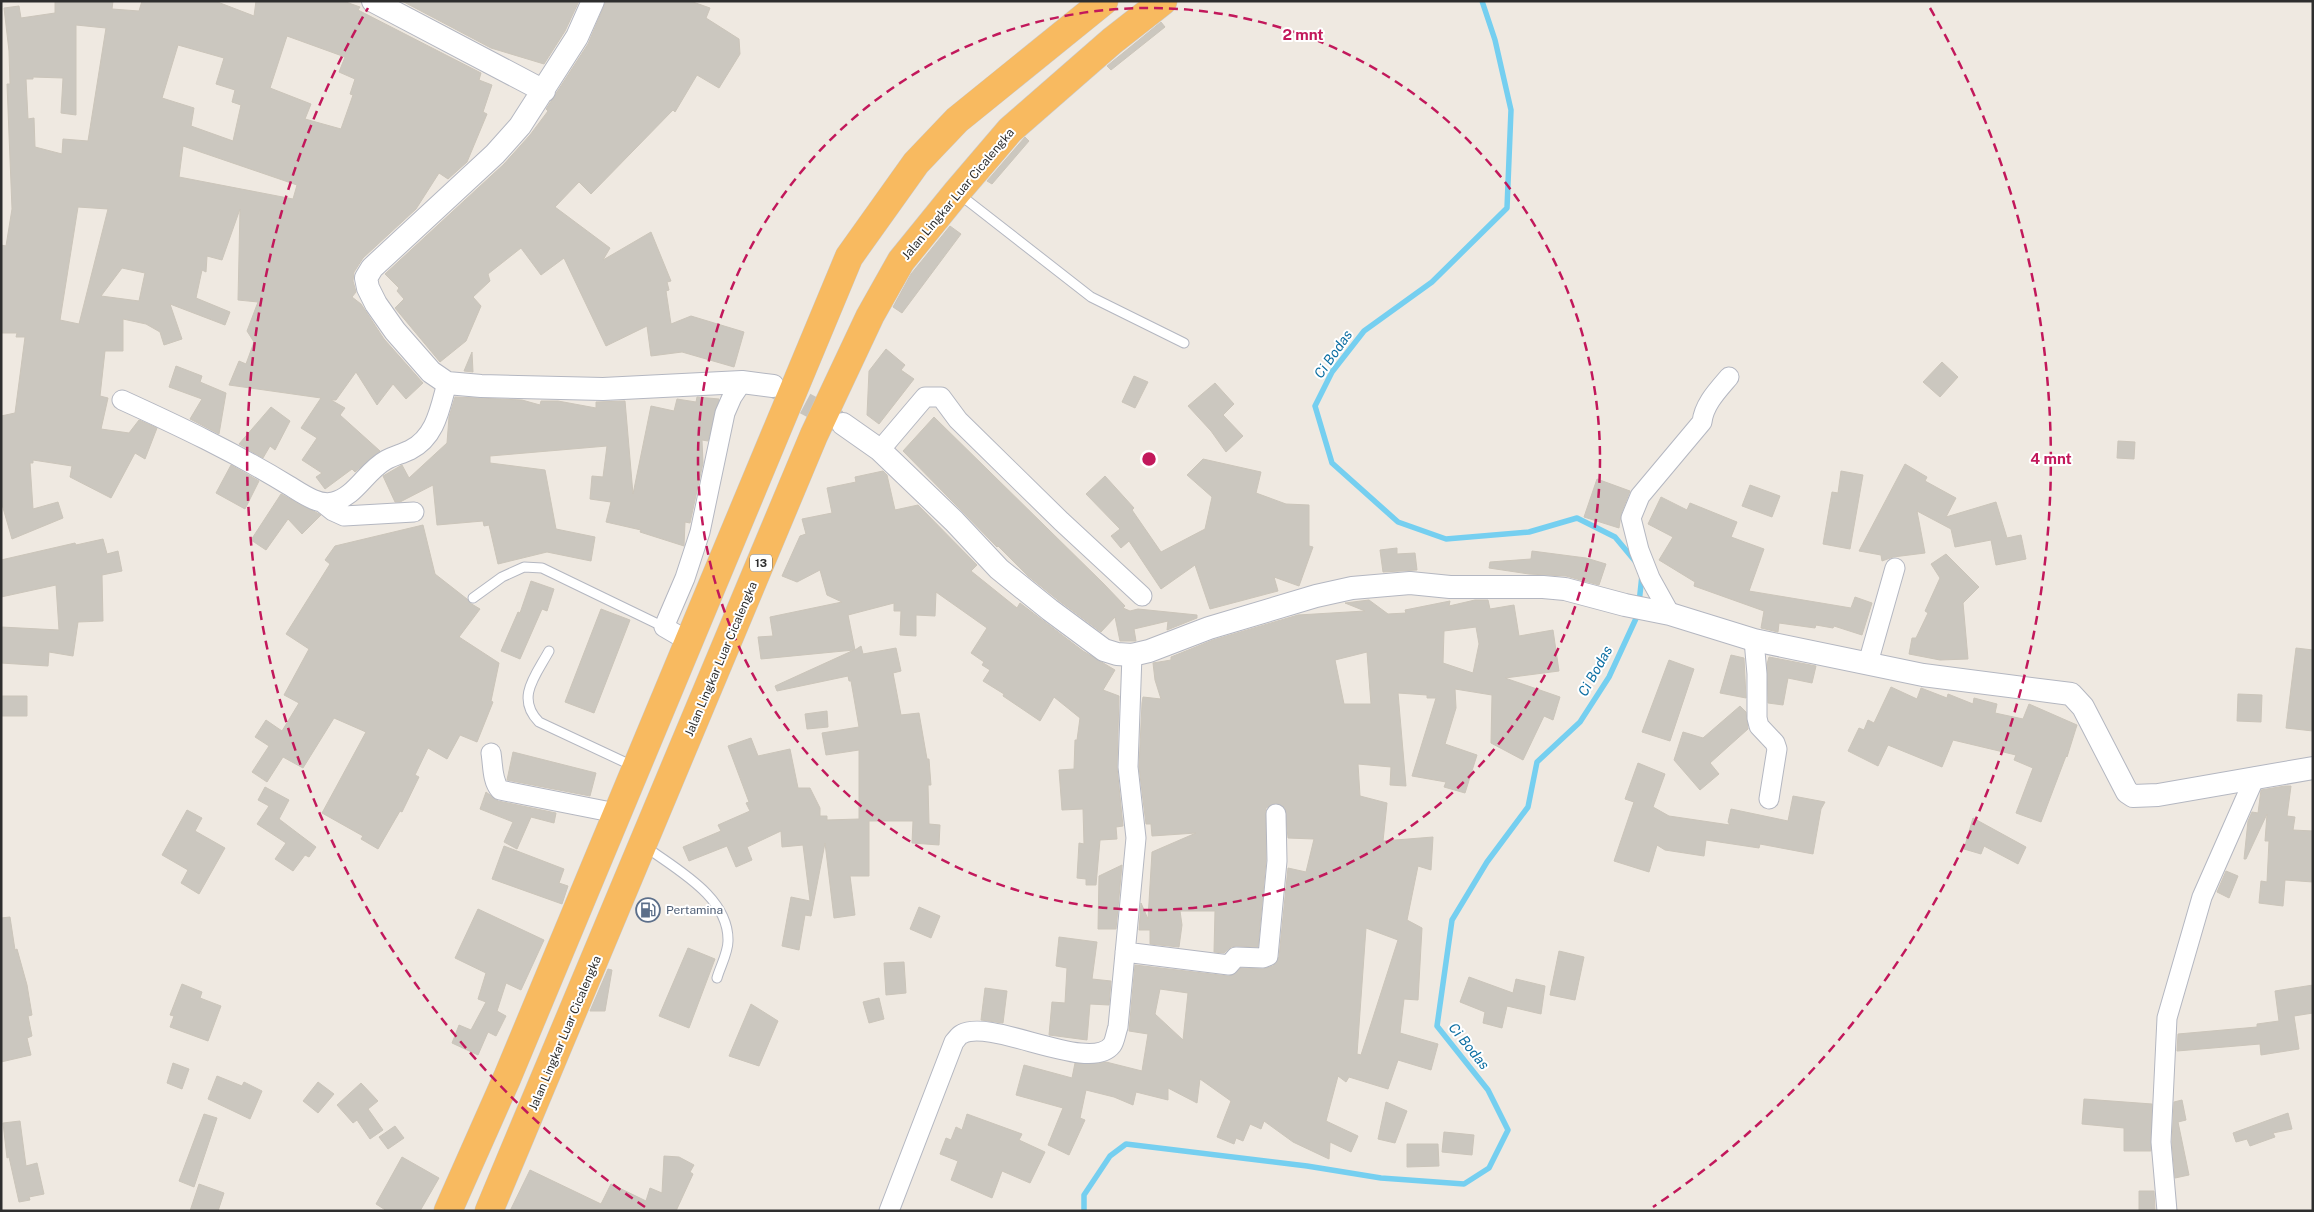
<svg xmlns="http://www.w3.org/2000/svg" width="2314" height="1212" font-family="'Public Sans',sans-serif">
<rect width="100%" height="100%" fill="#efe9e1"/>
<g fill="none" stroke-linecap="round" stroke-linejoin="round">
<path stroke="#75cff0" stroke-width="5.5" d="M1482,1L1495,40L1511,110L1507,208L1432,282L1364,331L1332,372L1315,406L1332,463L1398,522L1446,539L1529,532L1577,518L1615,537L1635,561
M1639,603L1642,575
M1084,1211V1195L1110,1156L1126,1144L1307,1166L1381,1178L1464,1184L1489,1168L1508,1130L1488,1090L1437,1026L1452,920L1487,862L1528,807L1537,762L1580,722L1609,677L1639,612"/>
</g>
<path fill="#cbc7bf" stroke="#cbc5ba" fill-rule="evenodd" d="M55,1H113L112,9L139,11L142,1H215L254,16L256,1H343L360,7L358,10L481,73L479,80L492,85L483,112L487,114L467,162L448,179L439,173L416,209L363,258L354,272L353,281L356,292L352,297L361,304L384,339L423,383L406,399L393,384L377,405L356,372L336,400H331L345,408L340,415L380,451L355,472L352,469L325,489L316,477L322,473L302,460L317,438L301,428L321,398L229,385L239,361L246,364L254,342L247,331L258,302L238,300L240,209L222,260L207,256L206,272L202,270L196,298L230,312L225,325L170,304L182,339L164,345L160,332L146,324L123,319V351H105L100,396L108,398L101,429L129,433L139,420L157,428L145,459L135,453L111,498L70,477L72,466L33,460V463H30L33,509L58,502L63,518L12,539L1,501V416L15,413L25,337H16L17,333H1V245L6,246L12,209L7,84H10L9,51L4,8L19,6L21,18L55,13ZM76,25L106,28L88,141L63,139L62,154L35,147L34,118L28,119L26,79H33V77L63,78L61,113L76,115ZM287,36L345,57L339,72L355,79L350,94L353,95L341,129L305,119L311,104L270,88ZM178,45L224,58L216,84L235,90L232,102L241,105L233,141L191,126L194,108L162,98ZM183,146L297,185L293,199L179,177ZM78,207L108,209L79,324L60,320ZM122,268L145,273L139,301L101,296Z
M402,1H579L565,31L544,64L491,48Z
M606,1H690L710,8L706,18L739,39L740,54L719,88L697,75L675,112L673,110L591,194L579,182L555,207L610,248L603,260L651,232L671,281L667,282L669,290L666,291L671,324L691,316L744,332L734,367L682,352L651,356L647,326L606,346L564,258L541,275L521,248L488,274L490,281L473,297L481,306L466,341L440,362L395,308L404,299L397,291L399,288L385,274L504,164L530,135L548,111L546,109L588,44Z
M1161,22L1165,27L1111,70L1107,66Z
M1025,137L1029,141L992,184L987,181Z
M950,226L961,234L902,313L893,307L911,274Z
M886,349L905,365L901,370L914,379L879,424L867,415L869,371Z
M472,352L473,372L464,371Z
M1942,362L1958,377L1940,397L1923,382Z
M176,366L202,376L200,382L226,393L219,434L190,419L202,399L169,387Z
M1134,376L1148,382L1135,408L1122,402Z
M1215,383L1234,404L1223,415L1243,436L1226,452L1211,431L1188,406Z
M455,397L522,400L540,405L541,401H558L596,408V402L625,401L633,494L651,406L674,411L677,399L696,402L697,397L719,399L708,441L702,440L703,463L690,523L685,522L684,546L640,532L641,530L606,522L611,502L590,499L592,476L603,477L607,446L490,456V463L545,470L556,529L595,537L591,561L547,552L498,564L489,525L484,526L483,521L437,525L433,485L400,502H395L383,476L402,465L409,478L447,443L449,417Z
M271,407L290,421L275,450L270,446L263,458L239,444Z
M934,417L1103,583L1125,606L1123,608L1130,611L1138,609L1197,615V618L1167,630L1168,621L1134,629L1136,641H1120L1115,617L1101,632L1058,600L1028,576L998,546L997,547L903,451Z
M2118,441L2135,442L2134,459L2117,458Z
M1203,459L1261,472L1256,493L1286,504L1309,505V546L1313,547L1299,586L1274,577L1278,591L1210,609L1195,565L1161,589L1129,541L1121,548L1111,536L1120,529L1086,494L1105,476L1134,508L1132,510L1161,552L1205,529L1212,497L1187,475Z
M1905,464L1927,477L1925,481L1956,498L1946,517L1996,502L2007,538L2021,535L2026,559L1996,565L1991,540L1955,547L1951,529L1917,511L1925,553L1893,557L1882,561L1881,555L1859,551Z
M231,465L259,481L245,509L216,493Z
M883,471L887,475L895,510L918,505L977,565L971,571L1017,608L1020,603L1083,651L1115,670L1103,690L1119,696L1117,767L1123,826L1116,827L1117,839L1100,840L1096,885H1086V879L1077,878L1079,843L1084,844L1083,809L1062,810L1059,770L1074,769L1075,740H1077L1080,718L1054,697L1040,721L1003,696L1004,694L983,681L990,670L982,665L984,662L971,653L987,628L936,592L935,616L916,615V636L900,635L901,611H894V603L848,615L855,650L861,646L863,654L896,648L901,671L893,673L901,715L919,713L927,759H929L931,785H928L929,824L940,825L939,845L912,843L913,821H869V876H850L855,915L834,918L825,843L811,916L805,915L799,950L782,946L791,897L810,901L803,845L782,847L781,831L747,847L752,860L736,867L727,846L689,861L683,847L721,831L718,825L750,811L746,803L749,802L728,746L751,738L758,756L790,749L798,788H810L820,808V816H827V820L859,819V750L826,755L822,733L859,727L851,681H849L848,676L777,691L775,686L854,650L761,659L758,637L773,636L770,617L842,602L827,595L820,570L797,582L782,576L800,536L806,534L802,519L832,513L827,488L856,482L855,477Z
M1841,471L1863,475L1850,549L1823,544L1832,492L1838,493Z
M1597,479L1630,491L1621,514L1619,528L1584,517Z
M1750,485L1780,496L1772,517L1742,506Z
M281,494L321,515L302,534L288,519L266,550L251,540Z
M1661,497L1687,510L1690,503L1737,522L1731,537L1764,549L1749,591L1851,608L1855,597L1872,603L1862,635L1834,626L1833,628L1816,625L1815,628L1779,623L1778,632L1761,628L1764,611L1694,586L1695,582L1659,560L1673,537L1648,524Z
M423,525L435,574L467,599L470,603L480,609L459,637L499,663L491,701L493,702L477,742L460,735L447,759L428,748L415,775L419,777L402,812L400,811L378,849L361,839L363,836L322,813L366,732L334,718L303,768L283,757L267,782L252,772L269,746L255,737L266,720L282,731L299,703L284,695L309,649L286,634L330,564L325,560L335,546Z
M103,539L107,554L118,551L122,571L102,575L103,621L78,622L73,656L49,652L48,666L1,663V627L59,630L56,585L1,597V560L75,543L76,545Z
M1397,548V554L1415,553L1417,570L1383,572L1380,550Z
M1532,551L1586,558L1606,564L1599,585L1566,576L1529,574L1489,568L1490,562L1531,559Z
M1946,554L1979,587L1963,603L1968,659L1940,660L1909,654L1912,638H1916L1928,613L1925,611L1940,578L1931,564Z
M531,581L554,589L547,611L542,609L520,659L501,651L518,612L520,613Z
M1369,600L1388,614L1406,613L1405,610L1450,601L1449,606L1475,600H1488L1490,609L1514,605L1519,636L1553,630L1559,671L1505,678L1560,697L1553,720L1544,716L1523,760L1491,743L1492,695L1455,689L1456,708L1445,744L1477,755L1465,793L1444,787L1446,782L1412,776L1436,698H1427V695L1398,693L1406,786L1390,785L1391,767L1358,764L1360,796L1387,803L1383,841L1433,837L1431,870L1418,866L1407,920L1422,928L1418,1000L1404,999L1400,1033L1438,1044L1431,1070L1398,1060L1388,1089L1349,1077L1346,1082L1338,1076L1326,1121L1358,1136L1351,1152L1330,1142L1329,1159L1293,1142L1264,1121L1261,1129L1250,1124L1243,1141L1236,1138L1234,1144L1217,1137L1231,1101L1200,1079L1197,1103L1168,1088V1100L1136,1092L1133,1105L1114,1097L1086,1090L1080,1118L1085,1120L1069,1155L1048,1145L1063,1108L1016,1095L1024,1065L1072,1078L1075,1063L1106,1062L1142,1071L1148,1034L1129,1031L1135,965L1228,976L1233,975L1241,968L1263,969L1273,966L1279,957L1288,868L1306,872L1314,839L1288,838L1285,808L1276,803L1266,808V861L1258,947L1236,946L1231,947L1224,953L1214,952L1215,911H1180L1182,925L1179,947L1150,944V930H1139L1141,903L1148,919L1152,852L1196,833L1152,836L1151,824H1146L1139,767L1142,703L1143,697L1161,699L1155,680L1153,663L1171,660V657L1213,640L1298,615L1365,611L1345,603ZM1476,627L1479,644L1473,673L1443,663L1444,631ZM1367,652L1371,704H1344L1335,660ZM1366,928L1398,940L1361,1055L1357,1054ZM1160,989L1188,993L1183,1040L1155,1014Z
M601,609L630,620L594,713L565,702Z
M2296,648L2313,650V731L2286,728Z
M1731,655L1744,658L1746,698L1720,693Z
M1769,657L1816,666L1812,683L1788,678L1783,705L1768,703L1767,664Z
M1669,660L1694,669L1670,741L1642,732Z
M1891,687L1917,699L1921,688L1947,698L1948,694L1973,704L1974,698L1997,704L1995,713L2023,719L2029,704L2077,725L2067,757L2066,756L2041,822L2016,813L2033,768L2014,760L2016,755L1953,740L1942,767L1888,745L1878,766L1848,751L1859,728L1864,730L1868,720L1874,723Z
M2238,694L2262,695L2261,722L2237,721Z
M1,696H27V716H1Z
M1740,706L1746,712L1748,729L1710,763L1719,774L1700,790L1674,760L1683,732L1703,738Z
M827,711L828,727L807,729L805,714Z
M513,752L596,773L590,796L507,780Z
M1638,763L1665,774L1653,807L1669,816L1730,825L1728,822L1731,809L1788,821L1793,796L1825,802L1821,809L1813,854L1760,844L1759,848L1706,840L1704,856L1665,850L1657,845L1649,872L1614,861L1634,802L1625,799Z
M2285,786H2291L2287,816L2295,817L2293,830L2313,831V882L2285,880L2283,906L2259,903L2261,881L2267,882L2269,841H2265L2267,814L2246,859H2244L2248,821L2252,812L2258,813L2261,790Z
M265,787L289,800L279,819L316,847L309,857L305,855L293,871L275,859L286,843L257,824L269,806L258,800Z
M486,792L498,801L556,813L554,823L531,817L517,849L504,842L513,822L480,809Z
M187,810L202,818L195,831L225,848L199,894L181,883L188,870L162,855Z
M1973,818L2026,847L2018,864L1984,846L1981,854L1964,849Z
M504,846L564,869L559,883L568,886L562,904L492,879Z
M1122,865L1116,929H1098L1099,876Z
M2226,871L2238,876L2229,898L2217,892Z
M919,907L940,916L931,938L910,929Z
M478,909L544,940L521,990L506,983L497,1011L506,1016L496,1036L488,1032L478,1055L452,1043L459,1025L471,1030L486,1002L478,999L486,973L455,958Z
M10,917L15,950L17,949L27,985L32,1015L28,1016L32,1036L27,1038L31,1055L1,1062V918Z
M1059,937L1097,942L1092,979L1111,981L1109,1005L1090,1004L1087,1040L1049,1035L1052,1002L1065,1003L1067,968L1056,966Z
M688,948L715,959L689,1028L659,1016Z
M1559,951L1584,957L1575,1000L1550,995Z
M904,962L906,993L886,995L884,963Z
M608,969L612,970L605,1011H590Z
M1469,977L1513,993L1516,979L1545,986L1541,1014L1507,1006L1502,1028L1483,1023L1485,1012L1460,1002Z
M182,984L202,992L200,998L221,1006L208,1041L170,1027L174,1016L170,1015Z
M2313,985V1013L2294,1016L2299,1049L2261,1055L2260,1044L2177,1051L2178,1034L2257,1027V1024L2279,1021L2275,991Z
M985,988L1007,991L1003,1023L981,1020Z
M879,998L884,1019L869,1023L863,1002Z
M751,1004L778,1021L759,1066L729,1056Z
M173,1063L189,1069L182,1089L167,1083Z
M217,1076L242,1086L244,1082L262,1091L250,1119L208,1099Z
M318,1082L334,1094L318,1113L303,1101Z
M361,1083L378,1101L368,1109L383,1130L370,1139L357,1120L353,1123L337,1105Z
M2084,1099L2152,1104L2151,1151H2124V1128L2082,1124Z
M2182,1100L2186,1120L2178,1122L2189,1175L2175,1178L2172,1142L2174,1102Z
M1386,1102L1407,1111L1395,1143L1378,1139Z
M2288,1113L2292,1129L2273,1133L2275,1137L2250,1146L2247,1139L2236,1142L2233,1133Z
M204,1114L217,1118L194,1187L179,1181Z
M967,1114L1022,1134L1019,1140L1045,1152L1030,1183L1002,1171L992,1198L951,1180L958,1161L940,1154L946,1138L951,1140L956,1127L962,1130Z
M20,1121L26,1166L37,1163L44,1194L29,1197L30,1200L19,1202L9,1157L7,1158L3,1123Z
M395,1126L404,1138L388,1149L379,1137Z
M1444,1132L1474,1135L1472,1155L1442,1152Z
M1407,1144H1438L1439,1166L1407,1167Z
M664,1156L679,1157L694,1165L690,1172L693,1174L676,1211H510L530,1170L601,1204L611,1184L646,1201L650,1188L662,1193Z
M402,1157L439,1178L420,1211H387L376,1204Z
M199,1184L224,1193L218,1211H190Z
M2139,1191H2154L2155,1211H2139Z"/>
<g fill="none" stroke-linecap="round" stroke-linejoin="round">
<path stroke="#c8c4bd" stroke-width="22" stroke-dasharray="22 11" stroke-linecap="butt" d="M776,388L838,421"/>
<g stroke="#b4b7c1" stroke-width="11">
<path id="service" d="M959,194L1091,297L1184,343
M473,598L502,577L524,567L542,568L664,627
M549,651C536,675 515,698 539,722L633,766
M646,847C677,870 729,897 728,941C728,953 720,967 717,978"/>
</g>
<g stroke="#b4b7c1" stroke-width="21">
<path id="minor" d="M122,400C179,426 234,452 288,485C300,492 318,506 333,502C355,497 366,471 386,460C393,456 402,454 410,450C436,437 440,408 447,383
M880,450L925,397H941L958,420L1061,521L1142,596
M323,503L333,511L344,516L414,512
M1670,614L1650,578L1639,550L1631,518L1640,496L1702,422C1704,404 1718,390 1729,377
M1754,640L1757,674V718L1759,726L1775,743L1777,749L1769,799
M688,641L664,627L685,578L700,532L725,413L732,397L742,382
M1868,663L1895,568
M491,753C493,765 492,781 500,790L616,813
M1125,952L1229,965L1236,957L1263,958L1268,956L1277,861L1276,814
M889,1211L954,1042C956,1040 959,1035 962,1034C992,1018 1090,1074 1112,1045C1115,1041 1116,1032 1118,1027L1136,838L1128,767L1132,655
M2167,1211L2161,1142L2167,1018L2202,897L2255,777"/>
</g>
<g stroke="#b4b7c1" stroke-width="24">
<path id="tertiary" d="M373,1L544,91
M593,1L577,37L520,126L495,154L372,268L366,278L368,288L376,304L395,331L431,372L447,383L481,386L603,389L742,382L773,386
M843,424L880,450L954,521L999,569L1050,610L1104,650L1117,654L1132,655L1149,651L1209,628L1316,596L1352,588L1410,583L1450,587H1543L1565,589L1625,605L1670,614L1754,640L1923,675L2071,694L2083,707L2127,792L2133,796L2158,795L2313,768"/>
</g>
<g stroke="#c9c9c9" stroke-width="29">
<path id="trunk" d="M448,1211L507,1078L849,257L916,163L957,120L1104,1
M489,1211L814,435L870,316L901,261L957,192L1010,130L1112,41L1163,1"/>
</g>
<use href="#service" stroke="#fff" stroke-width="9"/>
<use href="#minor" stroke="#fff" stroke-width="19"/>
<use href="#tertiary" stroke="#fff" stroke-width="22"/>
<use href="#trunk" stroke="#f8ba60" stroke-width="28"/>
</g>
<g fill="none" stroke="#c2185b" stroke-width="2.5" stroke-dasharray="9 6">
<circle cx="1149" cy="459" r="451"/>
<path d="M645 1207A902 902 0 0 1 368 8M1930 8A902 902 0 0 1 1653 1207"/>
</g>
<defs>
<g id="fuel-ring" transform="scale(1.25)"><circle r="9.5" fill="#fff" stroke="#5c6f8a" stroke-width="1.5"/><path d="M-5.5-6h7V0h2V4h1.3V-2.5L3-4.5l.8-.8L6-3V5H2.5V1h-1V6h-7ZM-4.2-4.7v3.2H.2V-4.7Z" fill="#5c6f8a"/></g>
</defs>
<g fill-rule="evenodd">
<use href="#fuel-ring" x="648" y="910"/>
</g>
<g text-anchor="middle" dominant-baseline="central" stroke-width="4" stroke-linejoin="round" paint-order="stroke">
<rect fill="#fff" stroke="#6d6d6d" stroke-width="1" x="750" y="554.5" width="22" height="17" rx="4"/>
<g font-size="11" font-weight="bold" fill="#2e2e2e">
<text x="761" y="563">13</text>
</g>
<g font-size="12" fill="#2e2e2e" stroke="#fff">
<text transform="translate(958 194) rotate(-50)">Jalan Lingkar Luar Cicalengka</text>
<text transform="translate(721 659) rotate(-67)">Jalan Lingkar Luar Cicalengka</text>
<text transform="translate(565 1033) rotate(-67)">Jalan Lingkar Luar Cicalengka</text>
</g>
<g font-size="12" fill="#4e5e75" stroke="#fff" text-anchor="start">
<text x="666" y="910">Pertamina</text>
</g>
<g font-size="14" font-style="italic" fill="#0d6fa3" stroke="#fff">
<text transform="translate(1333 354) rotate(-55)">Ci Bodas</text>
<text transform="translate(1595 671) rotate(-61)">Ci Bodas</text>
<text transform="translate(1469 1046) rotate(51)">Ci Bodas</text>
</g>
</g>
<circle cx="1149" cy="459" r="8" fill="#c2185b" stroke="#fff" stroke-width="2.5"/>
<g font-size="15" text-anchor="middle" font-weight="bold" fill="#c2185b" stroke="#fff" stroke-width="4" stroke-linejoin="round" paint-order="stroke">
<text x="1303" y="40">2 mnt</text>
<text x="2051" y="464">4 mnt</text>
</g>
<rect width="2314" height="1212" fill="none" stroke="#2e2e2e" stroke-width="5"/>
</svg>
